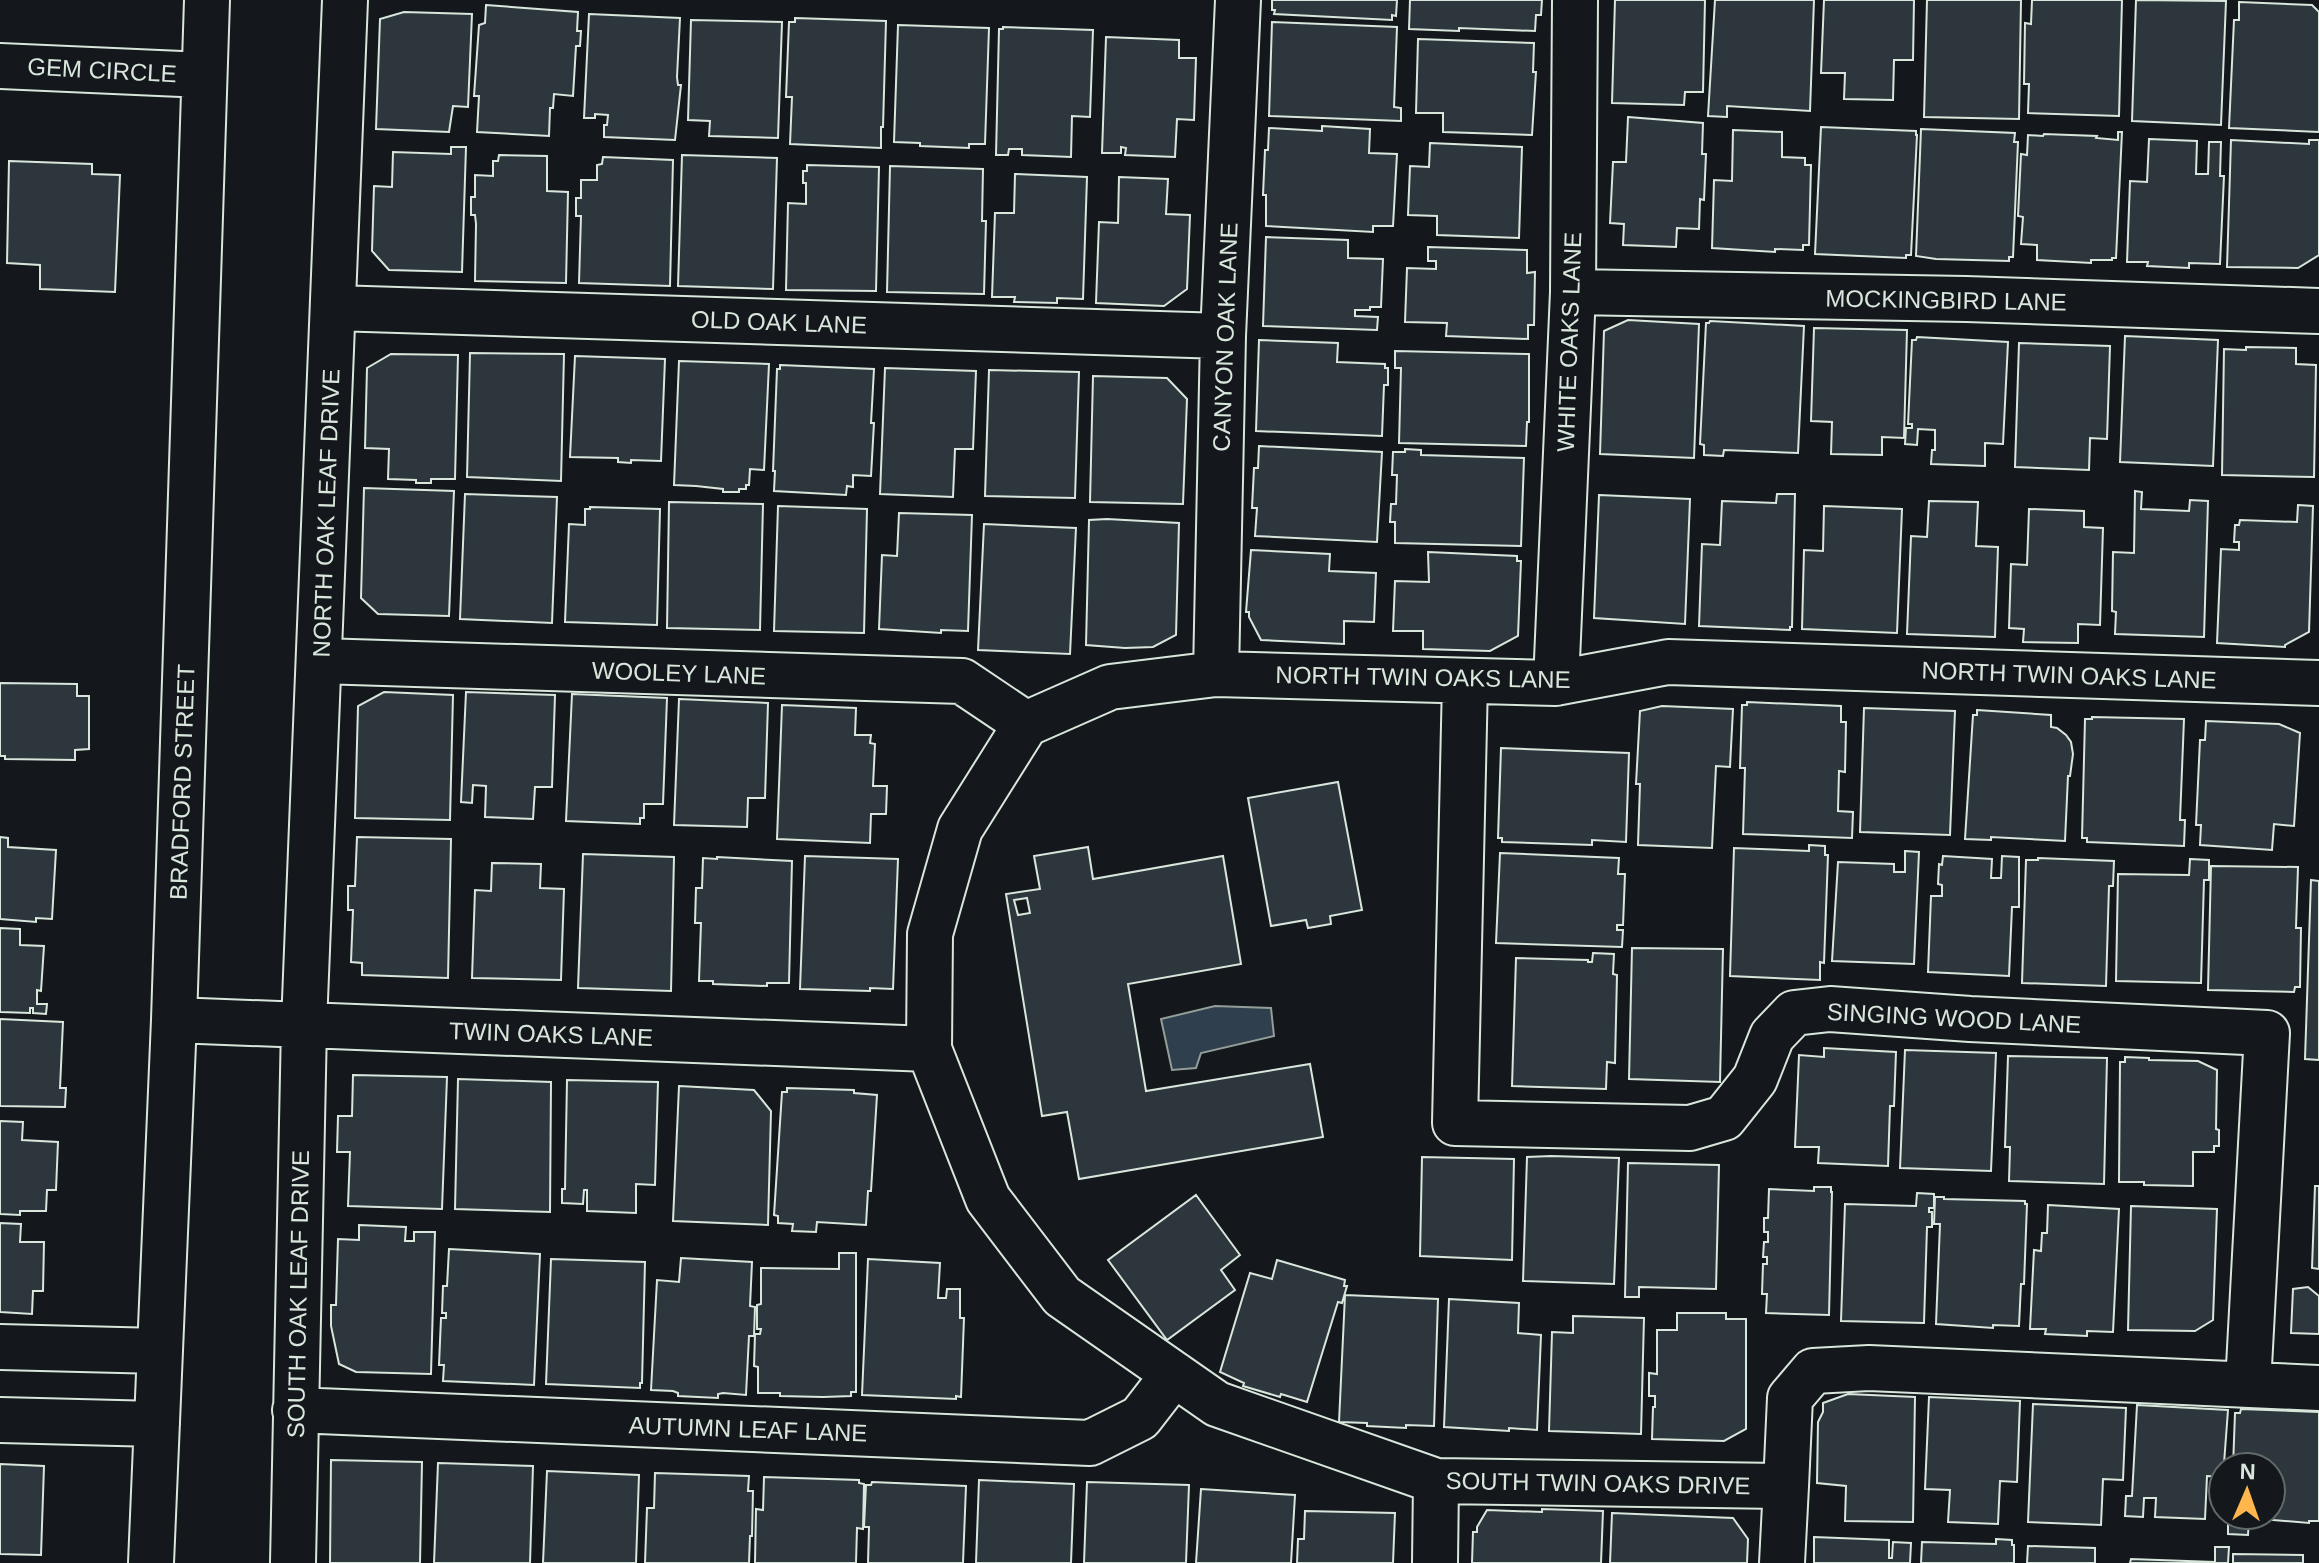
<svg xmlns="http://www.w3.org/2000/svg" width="2319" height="1563" font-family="Helvetica,sans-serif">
<rect width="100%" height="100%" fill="#14181c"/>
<path fill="#2f3f4d" stroke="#939e99" stroke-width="2" d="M1215,1006L1271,1008L1274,1036L1201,1053L1196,1068L1172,1070L1161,1019Z"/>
<path fill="#2c363c" stroke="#d8e6dc" stroke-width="2" fill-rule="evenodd" d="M1272,0H1397L1396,16L1392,15V20L1274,14L1275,10H1272Z
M1410,0H1542L1541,15H1536L1535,31L1459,28V31L1409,29Z
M1615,0H1705L1703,92H1685L1684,105L1612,103Z
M1715,0H1814L1810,111L1727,106V117L1708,116Z
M1824,0H1914L1913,60H1894L1893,100L1844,99L1845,73H1821Z
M1927,0H2021L2019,119L1924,117Z
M2032,0H2122L2119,116L2028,113L2029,84H2024L2025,23L2031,24Z
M2136,0L2226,1L2221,125L2132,121Z
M2239,2L2312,5L2319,12V132L2229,128L2234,20H2239Z
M486,5L578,12L577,31H581L580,46H576L573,96L554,94L553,108H550L549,136L477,132L479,96H474L479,25L485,23Z
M404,12L472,14L468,107L453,106L449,132L376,129L380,19Z
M589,14L680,18L677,77L678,85H681L675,140L604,137V125H607L608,115L595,114V118H584Z
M795,18L886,21L883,127H881V148L790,144L792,97H786L789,22H795Z
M691,20L782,22L778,138L709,136L710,121L688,120Z
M1272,22L1397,27L1394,107L1401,108V121L1269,116Z
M898,25L989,28L985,144H969V148L920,146V143L894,142Z
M1003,27L1093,30L1090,117L1072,116L1071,157L1022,155V149H1009L1008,155H996L999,29H1003Z
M1106,37L1179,40V58H1196L1194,120L1177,119L1175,157L1125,155L1126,148L1121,147V153H1102Z
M1418,39L1534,43L1533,72H1536L1532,135L1443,132V113H1416Z
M1628,117L1703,123L1702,154H1706L1704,200L1700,199L1699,229L1677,228L1676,247L1623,245L1624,224L1610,223L1613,162H1626Z
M1322,126L1370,129L1369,153L1397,154L1393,226H1373V232L1266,226V195H1263L1265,150H1268L1269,128L1322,131Z
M1821,127L1916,131V135H1917L1911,255H1906V258L1815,254Z
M1921,129L2015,133L2014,142H2018L2013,257H2009V261L1936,259L1916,256Z
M1733,130L1782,132V157L1805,158V165H1811L1809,245H1803V250L1775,249V252L1712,248L1714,180L1732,181Z
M2118,132H2122L2116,258H2112V260H2091V263L2037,260V245L2021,244L2023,217L2018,216L2021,154L2027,155L2028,135L2043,136L2044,134L2097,136L2096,138L2118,140Z
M2149,139L2197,141L2196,174H2208L2209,142H2221L2220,176H2224L2220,264L2189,263V268L2147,266L2148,262H2127L2130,181L2147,182Z
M2231,140L2309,144V140H2319V255L2298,268L2227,267Z
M1430,143L1522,147L1519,238L1437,235V216L1408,215L1410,166L1429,167Z
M451,147H466L462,272L389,270L372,251L374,186L392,187L393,152L451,154Z
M499,155L547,156V191L568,192L566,283L475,281L476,224L475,215H471V197H475V175L493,176V161H498Z
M682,155L777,158L773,289L678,286Z
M603,157L673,160L670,286L579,283L581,216H576V198H581V180H597V165L602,164Z
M9,161L92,164V174L120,175L115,292L40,289V265L7,263Z
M807,165L879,167L876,291L786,290L788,203L806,204V183H803V171H807Z
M890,166L983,169L982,221H986L984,294L887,292Z
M1015,174L1087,177L1083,299L1057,298V303L1014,302L1015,297H992L995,213H1014Z
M1119,177L1168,179L1166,214L1190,215L1187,289L1164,306L1096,303L1099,222L1118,223Z
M1266,237L1348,240V258L1383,259L1381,307H1370V310H1355V316L1378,317L1377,330L1263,326Z
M1428,247L1527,250V273L1535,272L1534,325H1528V339L1446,336L1447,323L1405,322L1407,268L1436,269V261H1428Z
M1628,320L1699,324L1694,458L1600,454L1604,331Z
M1710,321L1804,326L1798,453L1724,450L1723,456L1704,455V445L1700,444L1706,323H1709Z
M1814,328L1907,330L1904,438L1882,437V455L1831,454L1832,422L1811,421Z
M2125,336L2218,340L2213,466L2120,462Z
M1917,337L2008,342L2003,444L1985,443V466L1931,464L1932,450H1935V430L1918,429L1917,445L1905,444L1906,428H1912V424H1908L1912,340H1916Z
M1259,340L1338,343L1337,362L1385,364V368H1388V385H1384L1382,436L1256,431Z
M2019,343L2110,346L2107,439L2090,438L2089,470L2015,467Z
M2246,347L2296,348V364L2316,365L2314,477L2222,475L2224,349L2246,350Z
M1395,351L1529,354V422H1527L1526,446L1399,443L1401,368H1395Z
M470,353L564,354L561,481L467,477Z
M391,354L458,355L455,479H431V483H416V480L388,479L389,449L365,448L367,368Z
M575,356L665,359L661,461L631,460V463L618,462V458L570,457Z
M679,361L769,364L764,470L750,469L749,485H746V489H739V492H723V489L696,486L674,485Z
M780,365L874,369L871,423H874L871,476L853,475V487L847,486L846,495L774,491L775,471H773L777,369H780Z
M885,368L976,371L973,449H955L953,497L880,494Z
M989,370L1079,372L1075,498L985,496Z
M1093,376L1167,378L1187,399L1183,504L1090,502Z
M1259,446L1382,452L1377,542L1255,536L1257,508H1252L1254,468H1258Z
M1405,449L1421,450V455L1524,458L1521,546L1395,543V522H1390L1391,504H1396L1397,475H1392L1393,452H1405Z
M364,488L454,491L449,616L378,614L361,598Z
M2135,491L2142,492L2141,509L2189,511L2190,500L2208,501L2204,637L2115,634L2116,612L2112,611L2113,552L2134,553Z
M465,494L557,497L552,623L460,619Z
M1777,494H1795L1792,627H1790V630L1699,626L1702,544L1720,545L1722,501L1776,503Z
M1599,495L1690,499L1685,624L1594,618Z
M1929,501L1978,502L1976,546L1998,547L1995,637L1907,634L1911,536L1927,537Z
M669,502L763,504L760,630L667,628Z
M2298,505L2313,506L2309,632L2285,645V647L2217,643L2221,549L2239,550V542H2234L2235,525H2239L2240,520L2297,522Z
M778,506L867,509L864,633L774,631Z
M1824,506L1902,509L1897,633L1802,629L1804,550L1823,551Z
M590,507L660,509L657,625L565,622L569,524L585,525V509H590Z
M2029,509L2084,511V527L2103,528L2100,625L2078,624V643L2023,642L2024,629L2009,628L2011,564L2027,565Z
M899,513L972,515L968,631L941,630V633L879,629L882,555L897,556Z
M1107,519L1179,523L1176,635L1153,647L1125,648L1086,645L1089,520Z
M984,524L1076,528L1070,654L978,650Z
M1251,550L1330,554L1329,571L1376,573L1374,622L1344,621V644L1261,640L1249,617V612H1246Z
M1428,552L1517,556V561H1521L1518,636L1490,651L1423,649V631H1393L1395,581L1429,582Z
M0,683L77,684V696H89V749L75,750V760L5,759V756H0Z
M384,692L453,695L450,820L355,818L358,706Z
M466,692L555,695L552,787H535L533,819L485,817L486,786L473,785L472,803L461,802Z
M572,694L667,698L663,804H644V818H640V824L566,821Z
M679,699L768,703L765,798H748L747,827L674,825Z
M1747,702L1841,706V722H1846L1845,772L1839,771L1838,811L1853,812L1852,838L1743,834L1745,768H1740L1742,705H1747Z
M782,705L856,708L855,735H871L870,743L875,744L873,786H887L886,814H871L870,843L777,839Z
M1662,706L1733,709L1730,767L1716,766L1712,848L1638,845L1640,784H1636L1640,711Z
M1864,708L1955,711L1950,835L1860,832Z
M1977,710L2051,715V727L2057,728L2066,735L2071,742L2073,754L2070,776H2068L2065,841L1991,837V840L1965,839L1973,715H1977Z
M2092,717L2184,719L2180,820H2185L2184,846L2087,842V838H2082L2085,719H2092Z
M2206,721L2279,724L2300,733L2294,826L2274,824L2272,850L2200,845L2201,825H2196L2200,740H2205Z
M1501,748L1629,753L1626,842L1592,840V845L1502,842V838H1498Z
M1338,782L1362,910L1330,916L1331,924L1308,928L1306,920L1271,926L1248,798Z
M0,837L8,838V847L56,850L52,919L36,918V922L0,919Z
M357,837L451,839L448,978L362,975V963L351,962L353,910H348V886H355Z
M1809,845L1825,846V855H1828L1824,963L1820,962V980L1730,976L1734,848L1809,851Z
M1088,847L1093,879L1223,856L1241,964L1128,984L1146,1091L1310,1064L1323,1137L1079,1179L1067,1112L1042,1116L1006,894L1040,889L1034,856ZM1027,898L1030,913L1018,915L1014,900Z
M1905,851L1919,852L1914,964L1832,961L1838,862L1894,864V872H1905Z
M1500,853L1619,858L1618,874H1625L1623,925H1617V930H1623L1622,947L1496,943Z
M583,854L674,857L671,991L578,988Z
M805,856L898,859L893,989L870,988V991L800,989Z
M1943,856L1992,859L1991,878H2001L2002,856L2019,857V907H2012L2009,976L1928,972L1931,896H1942V885L1938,884L1939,864L1942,865Z
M717,857L792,861L789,983H767V986L713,984V981H699L701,923H695L696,888H702L703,858L717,859Z
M2038,858L2114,861L2113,886H2109L2106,986L2022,983L2026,860H2038Z
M2190,859L2209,860V880H2204L2201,983L2116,981L2118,874L2189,875Z
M492,863L541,864L540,888L564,889L561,980L472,978L475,890L491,891Z
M2211,866L2298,867L2296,928H2301L2300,987H2295L2294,992L2208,990Z
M2311,880L2319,881V1060L2305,1059Z
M0,928L20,929V945L44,946L41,991L37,990V1004H47L46,1014L33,1013V1008H30V1013L0,1012Z
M1632,948L1723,949L1720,1082L1629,1079Z
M1593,953L1614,954L1613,974L1617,975L1615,1063L1607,1062L1606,1089L1512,1086L1516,958L1588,960V962H1592Z
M0,1019L63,1022L60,1088H66L65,1107L0,1106Z
M1824,1048L1896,1052L1894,1106H1890L1888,1166L1818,1163L1819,1147H1795L1799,1055L1824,1057Z
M1905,1050L1996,1053L1991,1171L1900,1168Z
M2008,1056L2107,1058L2104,1184L2009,1181L2010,1147H2005Z
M2125,1057L2149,1058V1060L2198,1061L2217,1070L2216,1129L2219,1130V1146H2214V1152H2193V1186L2144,1185V1182H2119L2120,1062H2125Z
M353,1075L447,1077L442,1209L348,1206L350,1152H337L338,1116H352Z
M458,1079L551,1082L550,1212L455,1209Z
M567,1080L658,1082L655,1185L636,1184V1213L587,1211V1190H584L583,1204L562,1203V1189H565Z
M679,1086L754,1090L771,1111L768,1225L673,1221Z
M787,1088L854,1090V1093L877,1095L871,1191H868L866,1225L817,1222L816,1232L792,1231L793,1224L778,1223V1216L774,1215L782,1092H787Z
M0,1121L23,1122L22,1140L58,1142L56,1190H47L46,1211H20V1215L0,1214Z
M1551,1156L1619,1158L1614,1284L1523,1281L1527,1157Z
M1422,1157L1514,1159L1512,1260L1420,1256Z
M1628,1163L1719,1165L1716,1289L1639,1287V1297H1625Z
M2315,1186H2319V1269L2312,1268Z
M1814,1187H1831V1192H1832L1829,1315L1766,1313L1767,1294H1762L1763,1264H1767V1257H1763L1764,1242H1768V1232H1764V1218H1768L1769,1189L1814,1191Z
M1917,1193L1934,1194V1208H1929V1212H1932V1227H1927L1924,1323L1841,1321L1845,1204L1916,1206Z
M1196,1195L1240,1255L1221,1270L1235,1290L1167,1340L1108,1260Z
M1935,1197H1944V1199L2025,1201V1204H2027L2024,1284H2021L2019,1326L1993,1325V1328L1936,1324L1940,1224H1934Z
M2048,1205L2119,1209L2113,1332L2087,1331V1336L2045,1334L2046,1329H2030L2034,1250L2041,1251L2042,1233H2047Z
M2131,1206L2217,1209L2213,1320L2195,1331L2128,1330Z
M0,1223L21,1224L20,1242H44L43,1291H33L32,1314L0,1312Z
M359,1225L406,1227L405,1241H414V1232H435L431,1374L356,1372L339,1364L331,1326V1305H336L338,1239L359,1240Z
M449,1249L540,1254L534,1385L443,1381L444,1365H439L441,1318H446V1313H442L443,1286H447Z
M839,1253H856V1392H851V1396L823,1397L780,1396V1393H758V1367L754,1366L755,1334H760L761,1329H757V1305L761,1304V1268L839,1269Z
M681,1258L752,1262L750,1306L755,1307L754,1336H749L746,1395L723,1393L718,1394V1398L678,1396V1393L673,1391L651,1390L657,1280L679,1282Z
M551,1259L645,1262L642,1383H640V1388L546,1384Z
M868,1259L940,1263L938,1298H946L947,1289H960V1318H964L961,1397L956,1396V1399L862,1395Z
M1277,1260L1345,1280L1344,1286H1347L1342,1303L1338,1302L1307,1402L1281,1394L1280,1397L1243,1386L1244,1383L1220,1372L1250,1273L1272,1279Z
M2308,1287L2319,1296V1334L2291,1333L2293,1289Z
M1345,1295L1438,1299L1434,1426L1406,1425V1428L1367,1426V1423L1339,1422Z
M1449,1299L1519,1303L1518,1333L1541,1335L1537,1430L1509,1428V1431L1444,1427Z
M1677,1313H1726V1319H1746V1429L1724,1441L1652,1439L1653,1407H1655V1396H1649V1373L1657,1374V1330H1677Z
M1573,1316L1644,1318L1641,1434L1549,1431L1552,1332L1573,1333Z
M1848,1394L1915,1397L1913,1522L1845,1521L1846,1486L1817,1483L1818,1422L1823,1412V1403Z
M1929,1397L2020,1401L2017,1482L2000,1481L1998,1524L1948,1522L1950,1490L1925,1489Z
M2033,1404L2126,1408L2123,1480L2103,1479L2101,1525L2028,1522Z
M2137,1405L2228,1410L2223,1477L2207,1476L2205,1519L2155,1517L2156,1498H2144L2143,1517L2125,1516L2126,1496H2132Z
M2241,1409L2319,1412V1521H2309V1523L2249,1518L2248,1535L2228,1534V1515H2271V1467H2233L2235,1413H2240Z
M331,1460L422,1462L420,1563H330Z
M438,1463L533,1466L530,1563H434Z
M0,1464L44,1466L41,1555L0,1554Z
M547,1471L639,1475L636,1563H543Z
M655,1473L749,1476L748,1491H753L752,1536H750L749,1563H645L647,1508H654Z
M764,1477L859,1480V1483L864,1484L863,1529L857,1528L856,1563H755L756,1509L763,1510Z
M979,1480L1074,1484L1071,1563H976Z
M872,1482L966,1486L963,1563H868L869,1527H864L866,1485H871Z
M1087,1482L1189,1485L1186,1563H1084Z
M1201,1489L1295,1495L1291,1563H1196Z
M1542,1509L1603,1511L1601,1563H1472L1473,1532H1477V1527L1487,1510L1542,1512Z
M1305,1511L1395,1513L1393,1563H1297L1298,1539H1304Z
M1612,1513L1733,1518L1748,1539L1747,1563H1610Z
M1814,1537L1889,1540V1558H1892L1893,1542L1911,1543L1910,1563H1814Z
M1996,1539L2012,1540V1545H2014V1563H1921L1922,1542L1996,1544Z
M2028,1546L2095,1548V1563H2027Z
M2215,1547H2229L2228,1563H2130L2131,1559L2215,1562Z
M2233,1554L2303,1555V1563H2233Z"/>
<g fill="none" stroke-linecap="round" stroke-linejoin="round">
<g stroke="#d8e6dc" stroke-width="48">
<path id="minor" d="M0,66L204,75
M1573,292L1966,299L2319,311
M334,308L1223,336
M320,661L962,681L1026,724
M1216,674L1223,336L1238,0
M1465,681L1455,1123L1690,1128L1724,1118L1755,1079L1772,1036L1794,1013L1830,1009L1970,1019L2267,1033L2248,1385
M1556,683L1573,292L1575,0
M2319,683L1668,662L1556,683L1216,674L1110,687L1026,724L960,829L930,934L929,1049L988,1199L1062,1296L1217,1404L1436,1481L1786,1486L1790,1398L1813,1371L1869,1368L2319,1388
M174,1020L929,1049
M0,1347L160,1351
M295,1410L1090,1443L1140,1418L1174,1374
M0,1420L157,1424
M151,1563L174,1020L207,0
M293,1563L304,1025L345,0
M1435,1563L1436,1481
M1782,1563L1786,1486"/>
</g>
<use href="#minor" stroke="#14181c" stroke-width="44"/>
</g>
<g text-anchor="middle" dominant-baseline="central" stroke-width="6" stroke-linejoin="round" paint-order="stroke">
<g font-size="24" fill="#d8e6dc" stroke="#14181c">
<text transform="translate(102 70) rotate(3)">GEM CIRCLE</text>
<text transform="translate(1946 300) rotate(1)">MOCKINGBIRD LANE</text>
<text transform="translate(779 322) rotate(2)">OLD OAK LANE</text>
<text transform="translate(1225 337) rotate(-88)">CANYON OAK LANE</text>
<text transform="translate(1569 342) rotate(-88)">WHITE OAKS LANE</text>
<text transform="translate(326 513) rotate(-88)">NORTH OAK LEAF DRIVE</text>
<text transform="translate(679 673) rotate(2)">WOOLEY LANE</text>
<text transform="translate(2069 675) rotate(2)">NORTH TWIN OAKS LANE</text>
<text transform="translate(1423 677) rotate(1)">NORTH TWIN OAKS LANE</text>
<text transform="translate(182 782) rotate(-88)">BRADFORD STREET</text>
<text transform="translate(1954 1018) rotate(3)">SINGING WOOD LANE</text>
<text transform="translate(551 1034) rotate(2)">TWIN OAKS LANE</text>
<text transform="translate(298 1294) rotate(-89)">SOUTH OAK LEAF DRIVE</text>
<text transform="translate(748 1429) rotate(2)">AUTUMN LEAF LANE</text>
<text transform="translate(1598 1483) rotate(1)">SOUTH TWIN OAKS DRIVE</text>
</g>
</g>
<g transform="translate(2247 1491) rotate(2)"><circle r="38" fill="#14181c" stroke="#626a69" stroke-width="2"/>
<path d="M0-6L14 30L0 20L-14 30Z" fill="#ffb74d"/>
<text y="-12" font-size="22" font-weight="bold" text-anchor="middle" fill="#d8e6dc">N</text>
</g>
</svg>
